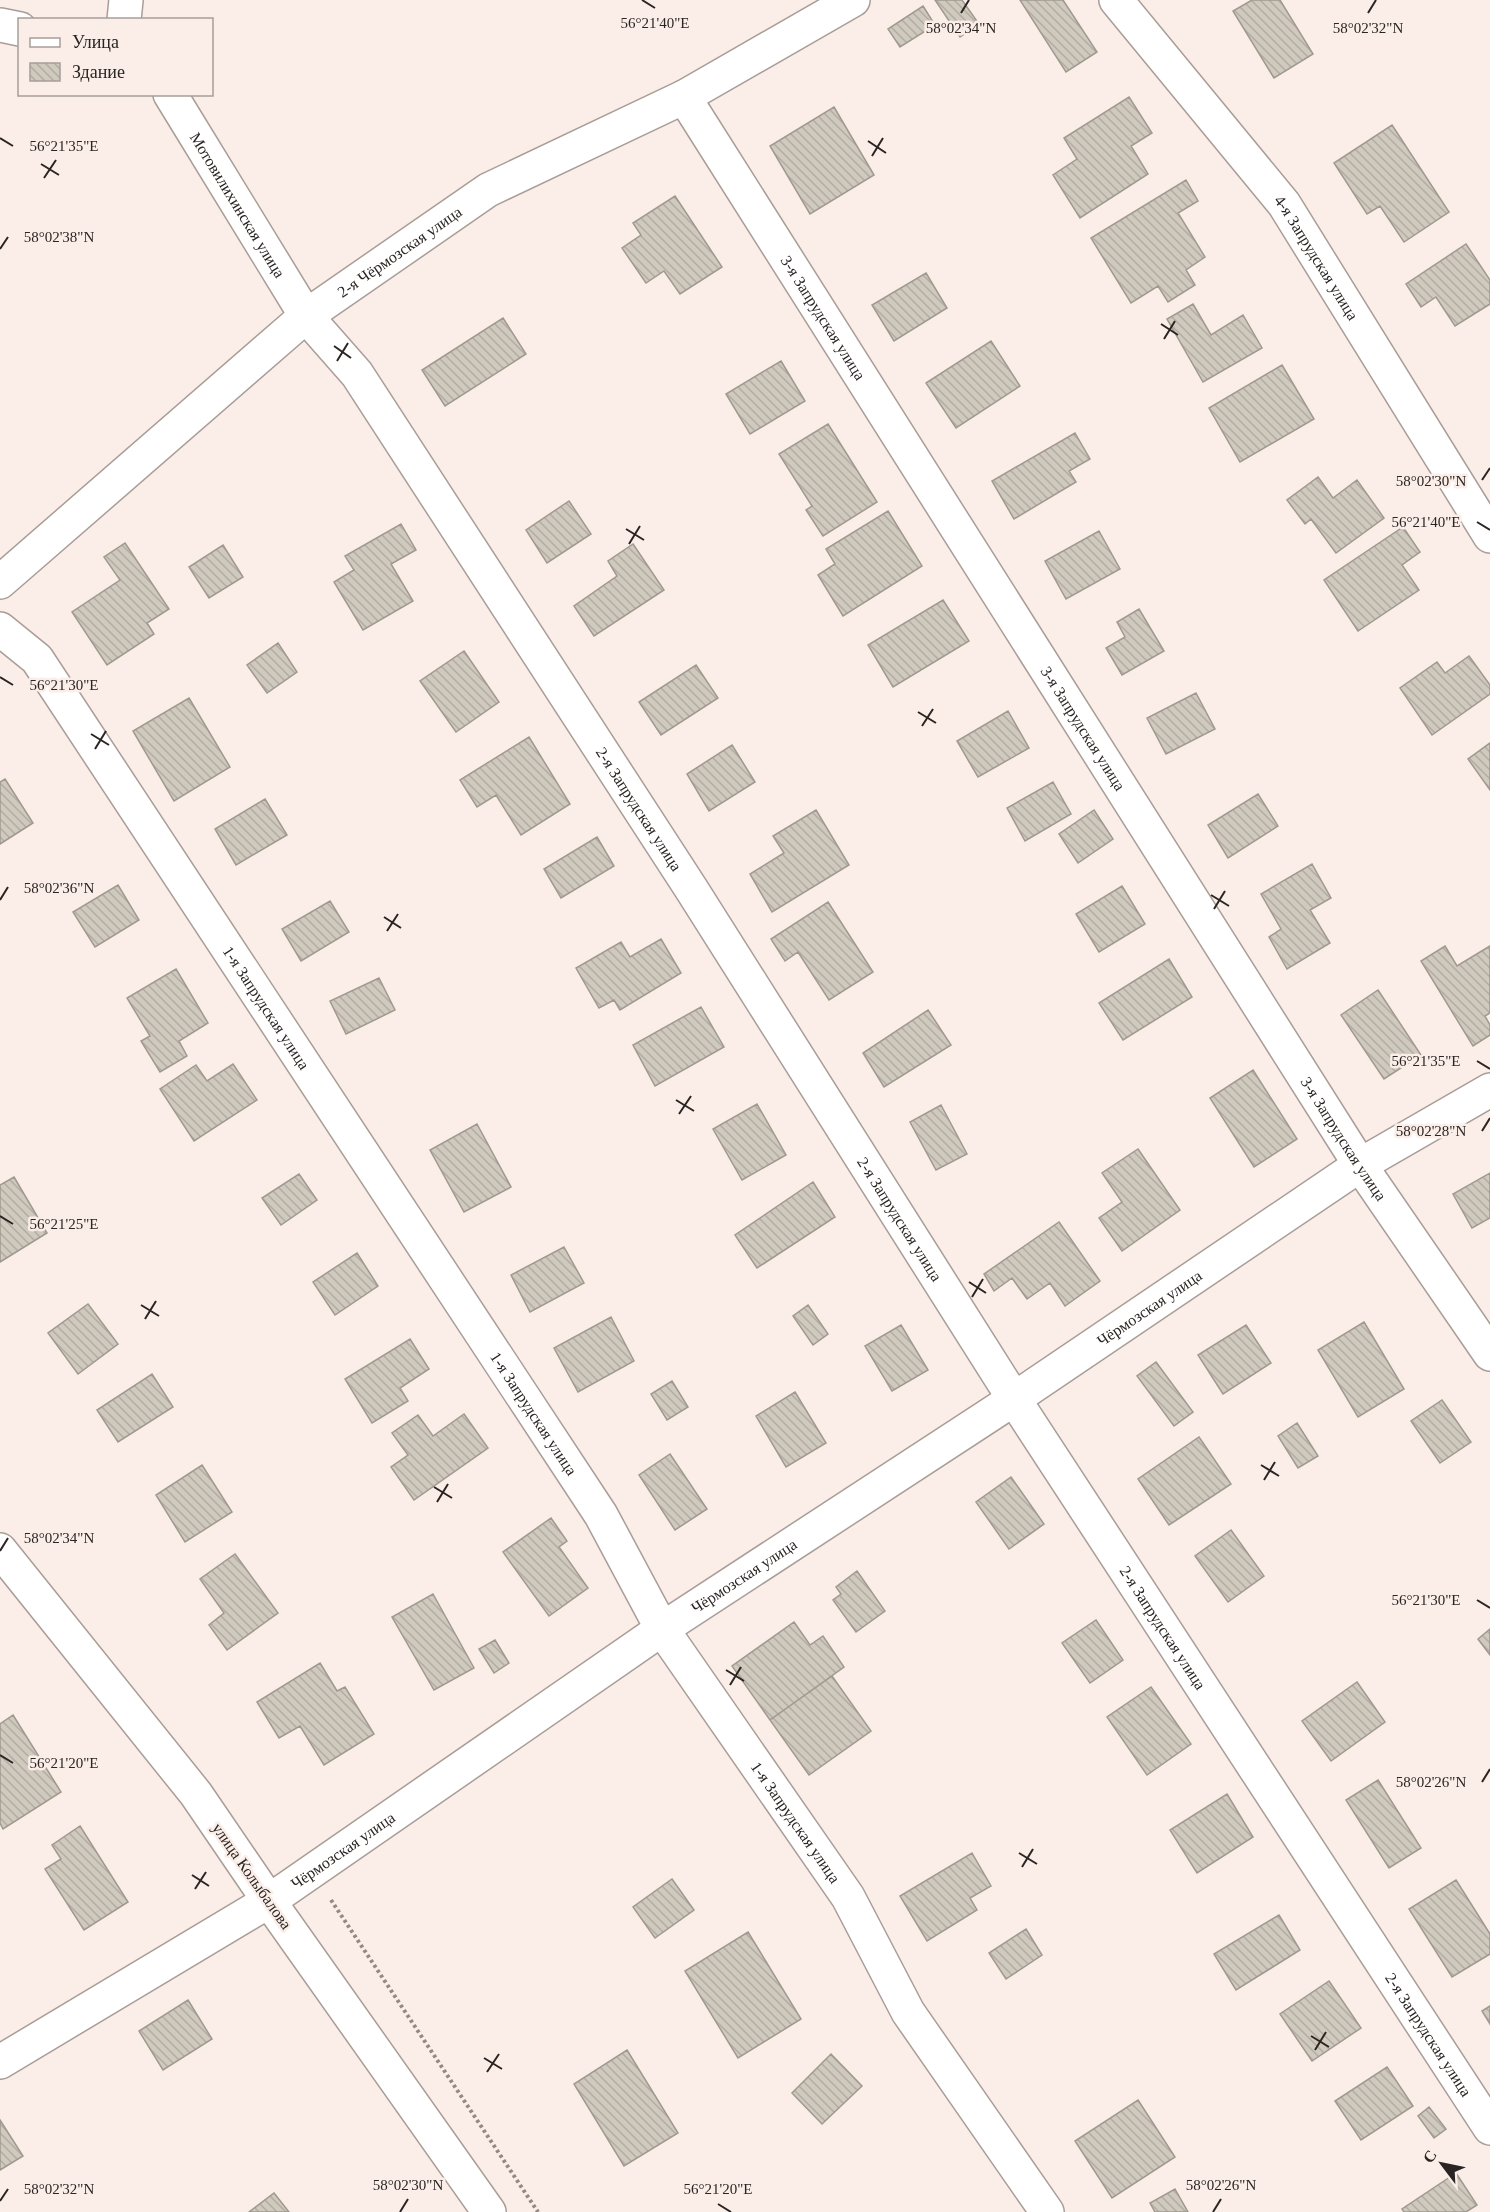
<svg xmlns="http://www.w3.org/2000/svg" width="1490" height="2212" font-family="Georgia,serif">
<defs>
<pattern id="building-back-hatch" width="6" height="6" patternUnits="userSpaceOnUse" patternTransform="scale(1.5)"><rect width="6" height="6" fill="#d0c9be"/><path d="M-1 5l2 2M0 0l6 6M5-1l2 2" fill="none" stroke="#b3aca3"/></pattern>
</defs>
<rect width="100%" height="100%" fill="#fbeee8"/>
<path fill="url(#building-back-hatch)" stroke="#9f998e" stroke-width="1.5" d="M935,0H962L979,24L960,37Z
M1020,0H1063L1097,52L1066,72Z
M1252,0H1280L1313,54L1274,78L1233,11Z
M923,6L935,25L900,47L888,29Z
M1129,97L1152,133L1131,146L1148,174L1080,218L1053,175L1077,159L1064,138Z
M834,107L874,175L810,214L770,146Z
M1392,125L1449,212L1404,242L1380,206L1367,214L1334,163Z
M1186,180L1198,201L1178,213L1205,257L1186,270L1195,285L1168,302L1158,286L1131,303L1091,238Z
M675,196L722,267L680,294L664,271L646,283L622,248L641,235L633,223Z
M1466,244L1490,280V304L1455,326L1436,297L1421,307L1406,284Z
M926,273L947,308L894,341L872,305Z
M1193,304L1211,335L1243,315L1262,348L1203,382L1167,319Z
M503,318L526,354L445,406L422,370Z
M991,341L1020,386L956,428L926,383Z
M781,361L805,401L750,434L726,394Z
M1282,365L1314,419L1240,462L1209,408Z
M828,424L877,502L823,536L806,510L812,506L779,454Z
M1075,433L1090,459L1069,471L1076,482L1014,519L992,481Z
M1318,477L1333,498L1357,480L1384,518L1336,553L1311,519L1305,524L1287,500Z
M569,501L591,534L547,563L526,530Z
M888,511L922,566L843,616L818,575L835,564L826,549Z
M401,524L416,550L391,564L413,601L363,630L334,582L354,570L345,556Z
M1403,527L1420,552L1402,565L1419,590L1358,631L1324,580Z
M1099,531L1120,569L1066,599L1045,561Z
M125,543L169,609L147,623L154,634L107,665L72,612L120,580L104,557Z
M633,544L664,590L594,636L574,606L617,576L608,561Z
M223,545L243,577L209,598L189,567Z
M943,600L969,641L893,687L868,645Z
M1139,609L1164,651L1122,675L1106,648L1125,637L1117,622Z
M278,643L297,672L267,693L247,665Z
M464,651L499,702L456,732L420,681Z
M1469,656L1490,685V694L1432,735L1400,688L1437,662L1445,673Z
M696,665L718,698L661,735L639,702Z
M1196,693L1215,729L1166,754L1147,718Z
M189,698L230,767L174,801L133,731Z
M1008,711L1029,748L978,777L957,741Z
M529,737L570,804L521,835L496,795L477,807L460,780Z
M1490,743V790L1468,759Z
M732,745L755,782L709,811L687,774Z
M5,779L33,823L0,844V782Z
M1053,782L1071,814L1025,841L1007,808Z
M1258,794L1278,826L1228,858L1208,825Z
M265,799L287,835L236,865L215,829Z
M816,810L849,865L772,912L750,874L784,853L773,836Z
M1094,810L1113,839L1078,863L1059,834Z
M597,837L614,866L561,898L544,869Z
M1312,864L1331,898L1310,910L1330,943L1287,969L1269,937L1281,929L1261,894Z
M118,885L139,920L95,947L73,912Z
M1122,886L1145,924L1099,952L1076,914Z
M330,901L349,932L301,961L282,929Z
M828,902L873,972L829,1000L798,952L785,961L771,939Z
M661,939L681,973L620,1010L614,1000L599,1008L576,968L621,942L630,957Z
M1445,946L1457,966L1490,946V1013L1485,1016L1490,1025V1035L1473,1046L1421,961Z
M1169,959L1192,997L1123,1040L1099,1003Z
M176,969L208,1023L179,1041L187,1056L160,1072L141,1041L150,1036L127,998Z
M379,978L395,1010L346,1034L330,1001Z
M1378,990L1421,1055L1384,1079L1341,1015Z
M701,1007L724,1047L655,1086L633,1045Z
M928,1010L951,1045L884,1087L863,1053Z
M233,1064L257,1100L194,1141L160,1089L196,1065L207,1081Z
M1253,1070L1297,1139L1254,1167L1210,1098Z
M757,1104L786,1155L742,1180L713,1129Z
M941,1105L967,1154L936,1170L910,1122Z
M477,1124L511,1187L464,1212L430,1150Z
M1138,1149L1180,1210L1122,1251L1099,1218L1122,1202L1102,1173Z
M1490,1173V1218L1472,1228L1453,1194Z
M299,1174L317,1200L281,1225L262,1198Z
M14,1177L47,1233L0,1262V1185Z
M813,1182L835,1217L757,1268L735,1235Z
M1059,1222L1100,1281L1065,1306L1050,1283L1027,1299L1012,1278L994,1291L984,1274Z
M564,1247L584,1283L530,1312L511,1275Z
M357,1253L378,1286L335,1315L313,1282Z
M88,1304L118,1344L78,1374L48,1333Z
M808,1305L828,1334L813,1345L793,1316Z
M611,1317L634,1361L578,1392L554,1348Z
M1364,1322L1404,1389L1358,1417L1318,1350Z
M901,1325L928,1370L892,1391L865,1346Z
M1246,1325L1271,1363L1223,1394L1198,1355Z
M410,1339L429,1369L400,1388L408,1401L372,1423L345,1379Z
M1156,1362L1193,1412L1174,1426L1137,1376Z
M152,1374L173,1407L118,1442L97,1410Z
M672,1381L688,1407L667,1420L651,1394Z
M795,1392L826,1443L786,1467L756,1416Z
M1442,1400L1471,1442L1440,1463L1411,1421Z
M464,1414L488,1448L414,1500L391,1467L408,1455L392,1433L418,1415L433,1436Z
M1297,1423L1318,1456L1298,1468L1278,1436Z
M1199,1437L1231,1484L1169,1525L1138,1479Z
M670,1454L707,1509L675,1530L639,1475Z
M202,1465L232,1512L185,1542L156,1495Z
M1011,1477L1044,1524L1009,1549L976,1502Z
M551,1518L567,1541L559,1547L588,1588L549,1616L503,1552Z
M1231,1530L1264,1576L1228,1602L1195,1556Z
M235,1554L278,1613L227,1650L209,1625L224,1613L200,1579Z
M857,1571L885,1611L856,1632L833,1600L841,1594L836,1587Z
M433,1594L474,1668L434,1690L392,1617Z
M1096,1620L1123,1660L1090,1683L1062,1643Z
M794,1622L810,1645L823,1636L844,1667L770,1720L732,1666Z
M1490,1629V1655L1478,1639Z
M495,1640L509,1663L494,1673L479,1649Z
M320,1663L337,1691L345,1687L374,1734L324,1765L300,1726L279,1738L257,1702Z
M832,1676L871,1731L809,1775L770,1720Z
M1357,1682L1385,1722L1331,1761L1302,1721Z
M1151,1687L1191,1744L1147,1775L1107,1717Z
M13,1715L61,1792L3,1829L0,1823V1724Z
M1378,1780L1421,1848L1389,1868L1346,1800Z
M1227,1794L1253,1837L1197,1873L1170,1830Z
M80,1826L128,1902L84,1930L45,1869L61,1859L52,1845Z
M972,1853L991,1886L970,1898L977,1910L927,1941L900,1896Z
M672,1879L694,1910L655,1938L633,1907Z
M1456,1880L1490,1934V1954L1452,1977L1409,1909Z
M1279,1915L1300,1950L1236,1990L1214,1954Z
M1026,1929L1042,1955L1006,1979L989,1953Z
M748,1932L801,2019L738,2058L685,1971Z
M1329,1981L1361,2028L1312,2061L1280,2014Z
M188,2000L212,2039L163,2070L139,2031Z
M1490,2006V2024L1482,2011Z
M627,2050L678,2133L624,2166L574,2084Z
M831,2054L862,2086L822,2124L792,2093Z
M1387,2067L1413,2106L1361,2140L1335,2101Z
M1138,2100L1175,2157L1112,2198L1075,2141Z
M1429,2107L1446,2129L1434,2138L1418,2116Z
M0,2120L23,2156L0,2170Z
M1456,2173L1477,2205L1466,2212H1404L1402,2209Z
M1175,2189L1188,2212H1155L1150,2203Z
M274,2193L289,2212H249Z"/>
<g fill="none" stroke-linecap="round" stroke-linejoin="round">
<g stroke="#a99d97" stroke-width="36">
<g id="minor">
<path id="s1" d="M1116,0L1284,204L1490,536"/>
<path d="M124,20L126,0"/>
<path d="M0,25L20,29"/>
<path id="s2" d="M170,94L306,316L357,374L692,890L1014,1399L1490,2128"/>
<path id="s3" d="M684,97L1360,1165L1490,1354"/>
<path id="s4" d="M0,582L306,316L488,190L684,97L853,0"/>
<path id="s5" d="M0,629L37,659L601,1515L662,1629L848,1897L908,2012L1047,2212"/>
<path id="s6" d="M0,1550L196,1794L269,1901L662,1629L1014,1399L1360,1165L1490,1090"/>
</g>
</g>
<g stroke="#a99d97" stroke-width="36">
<path id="tertiary" d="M0,2062L269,1901L489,2212"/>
</g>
<path stroke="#928985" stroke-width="4" stroke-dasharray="3 3" stroke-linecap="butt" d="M331,1900L538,2212"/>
<use href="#minor" stroke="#fff" stroke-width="33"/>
<use href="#tertiary" stroke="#fff" stroke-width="33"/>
</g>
<path fill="none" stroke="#2a2523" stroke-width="2" d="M642,0L655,8M961,13L969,0M1368,13L1376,0M0,138L13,146M868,141L886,153M872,156L883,138M41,164L59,175M44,178L56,160M0,249L8,237M1161,324L1178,335M1164,339L1175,321M334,346L351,358M337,361L348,343M1482,480L1490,468M1477,522L1490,530M626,529L644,540M629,544L640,526M0,677L13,685M918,712L936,723M922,726L933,709M91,734L109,745M95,749L106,731M1211,895L1229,906M0,900L8,887M1214,909L1225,891M384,917L401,928M387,931L398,914M1477,1061L1490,1069M676,1100L694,1111M679,1114L691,1096M1482,1131L1490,1118M0,1216L13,1224M969,1282L986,1293M972,1297L983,1279M141,1305L159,1316M145,1319L156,1301M1261,1465L1279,1476M1264,1480L1275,1462M434,1487L452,1498M437,1502L448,1484M0,1551L8,1538M1477,1600L1490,1608M726,1670L744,1681M730,1685L741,1667M0,1755L13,1763M1482,1782L1490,1769M1019,1853L1037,1864M1022,1867L1033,1849M192,1875L209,1886M195,1889L206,1872M1311,2036L1329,2047M1315,2050L1326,2032M484,2058L502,2069M487,2072L499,2054M0,2201L8,2189M718,2204L731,2212M400,2212L408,2199M1213,2212L1221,2199"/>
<g text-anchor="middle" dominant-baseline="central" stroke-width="5" stroke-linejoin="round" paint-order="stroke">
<g font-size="16" fill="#2a2523" stroke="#fbeee8">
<text stroke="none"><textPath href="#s2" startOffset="130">Мотовилихинская улица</textPath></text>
<text stroke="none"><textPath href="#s4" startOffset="519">2-я Чёрмозская улица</textPath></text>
<text stroke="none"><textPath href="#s1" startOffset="327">4-я Запрудская улица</textPath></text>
<text stroke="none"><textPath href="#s3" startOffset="261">3-я Запрудская улица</textPath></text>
<text stroke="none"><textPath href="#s3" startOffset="747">3-я Запрудская улица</textPath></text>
<text stroke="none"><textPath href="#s2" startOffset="856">2-я Запрудская улица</textPath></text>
<text stroke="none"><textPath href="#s5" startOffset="465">1-я Запрудская улица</textPath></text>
<text stroke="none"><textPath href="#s3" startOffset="1233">3-я Запрудская улица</textPath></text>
<text stroke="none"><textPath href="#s2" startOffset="1342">2-я Запрудская улица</textPath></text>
<text stroke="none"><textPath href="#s6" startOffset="1504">Чёрмозская улица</textPath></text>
<text stroke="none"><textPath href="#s5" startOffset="951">1-я Запрудская улица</textPath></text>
<text stroke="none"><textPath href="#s6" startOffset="1018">Чёрмозская улица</textPath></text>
<text stroke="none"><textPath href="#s2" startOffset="1828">2-я Запрудская улица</textPath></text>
<text stroke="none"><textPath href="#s5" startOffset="1437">1-я Запрудская улица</textPath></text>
<text stroke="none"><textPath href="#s6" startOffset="532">Чёрмозская улица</textPath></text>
<text transform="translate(252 1876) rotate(55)">улица Колыбалова</text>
<text stroke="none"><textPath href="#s2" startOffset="2314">2-я Запрудская улица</textPath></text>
</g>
</g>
<g font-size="15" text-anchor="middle" fill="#2a2523" stroke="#fbeee8" stroke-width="5" stroke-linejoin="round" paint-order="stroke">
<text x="655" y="28">56°21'40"E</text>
<text x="961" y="33">58°02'34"N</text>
<text x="1368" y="33">58°02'32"N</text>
<text x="64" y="151">56°21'35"E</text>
<text x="59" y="242">58°02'38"N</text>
<text x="1431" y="486">58°02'30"N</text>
<text x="1426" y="527">56°21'40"E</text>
<text x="64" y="690">56°21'30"E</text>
<text x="59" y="893">58°02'36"N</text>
<text x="1426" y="1066">56°21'35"E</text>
<text x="1431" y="1136">58°02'28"N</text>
<text x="64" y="1229">56°21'25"E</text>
<text x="59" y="1543">58°02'34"N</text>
<text x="1426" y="1605">56°21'30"E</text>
<text x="64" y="1768">56°21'20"E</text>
<text x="1431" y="1787">58°02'26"N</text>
<text x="408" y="2190">58°02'30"N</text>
<text x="1221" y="2190">58°02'26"N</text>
<text x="59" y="2194">58°02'32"N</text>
<text x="718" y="2194">56°21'20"E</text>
</g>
<rect x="18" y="18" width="195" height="78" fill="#fbeee8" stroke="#a79e99" stroke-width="1.5"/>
<rect x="30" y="38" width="30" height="9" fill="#ffffff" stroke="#a79e99" stroke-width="1.5"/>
<text x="72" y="48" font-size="18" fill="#2a2523">Улица</text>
<rect x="30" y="63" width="30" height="18" fill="url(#building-back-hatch)" stroke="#a79e99" stroke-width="1.5"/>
<text x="72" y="78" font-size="18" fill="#2a2523">Здание</text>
<g transform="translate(1442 2164) rotate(302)" stroke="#fbeee8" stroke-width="4.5" paint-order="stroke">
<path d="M0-4.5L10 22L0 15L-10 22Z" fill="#2a2523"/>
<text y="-9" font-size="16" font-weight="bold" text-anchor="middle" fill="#2a2523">С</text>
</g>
</svg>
